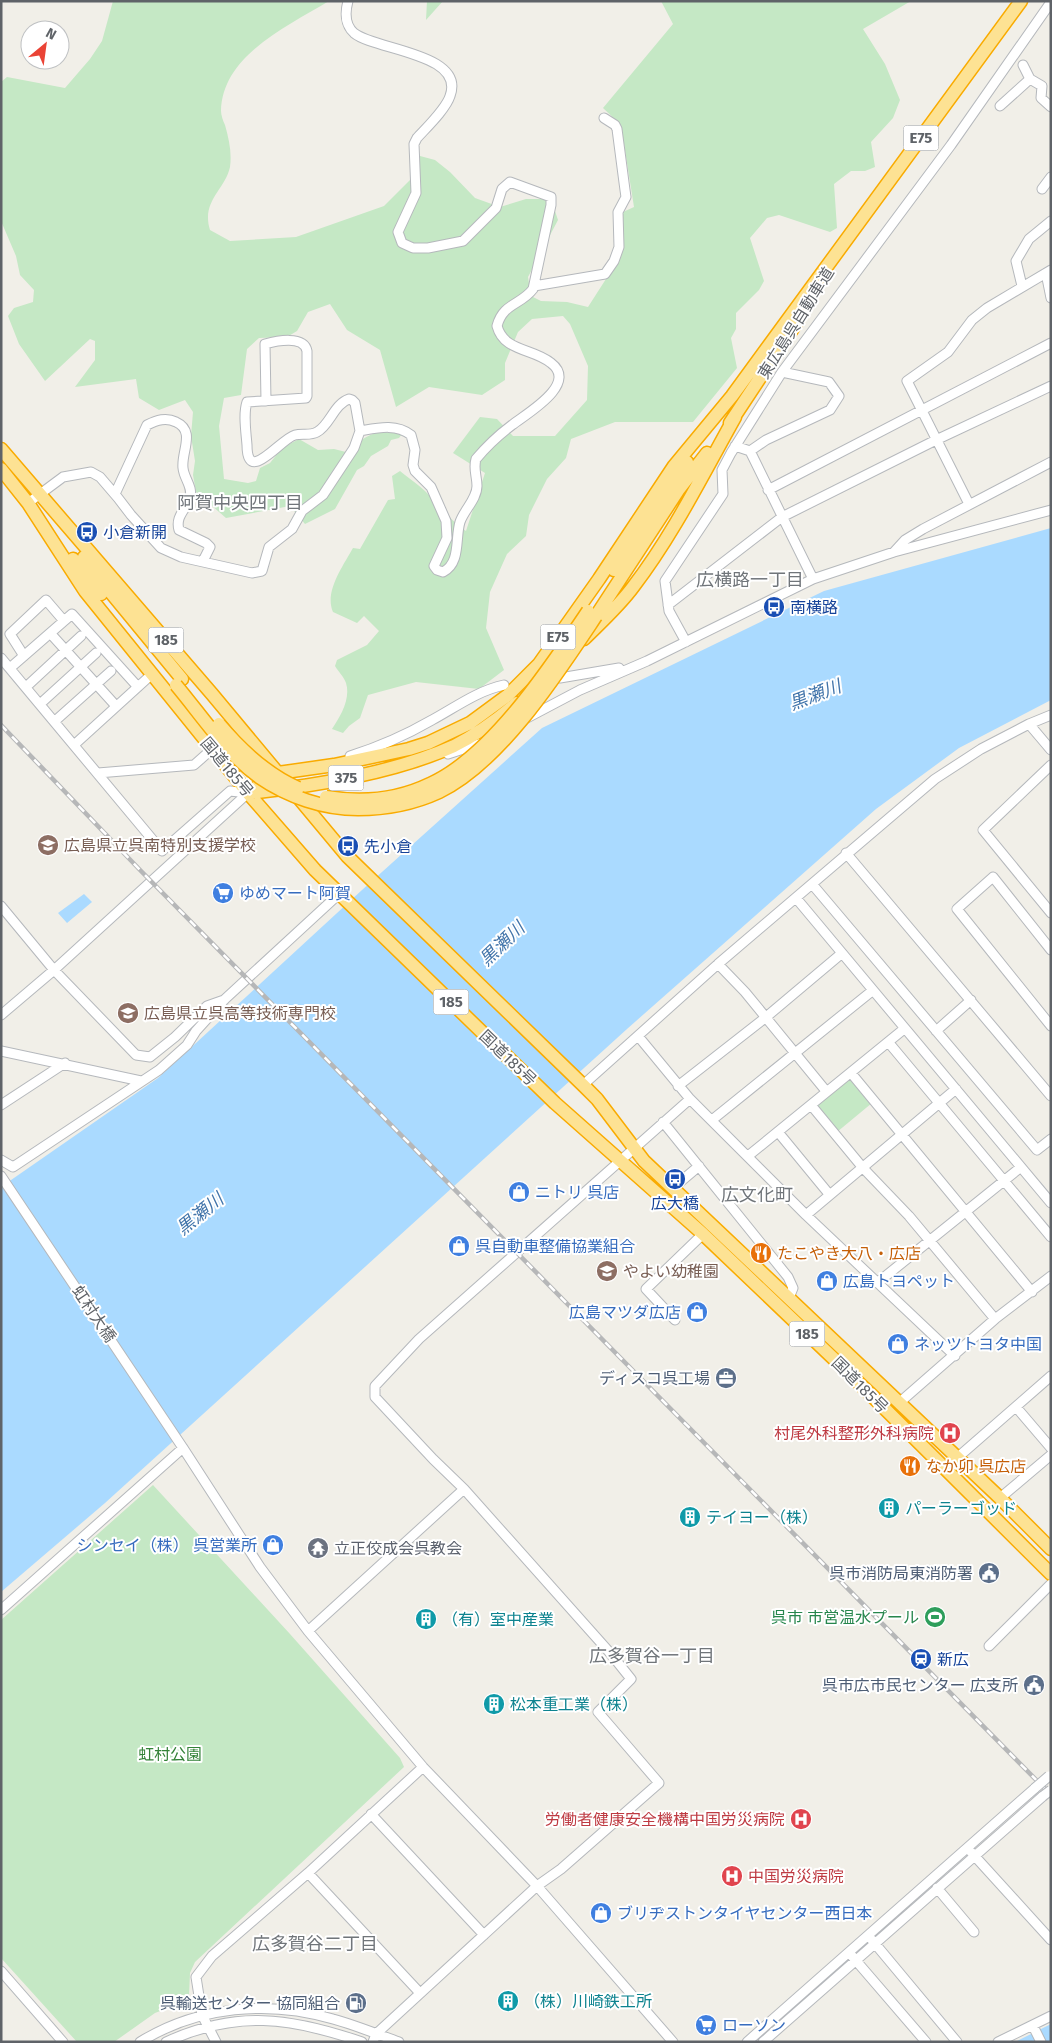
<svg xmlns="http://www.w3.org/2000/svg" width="1052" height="2043" font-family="'Fira Sans','Noto Sans JP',sans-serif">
<rect width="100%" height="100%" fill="#f1efe8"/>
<path fill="#c5e8c5" d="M113,1H329C288,26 222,55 221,111C221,115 223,121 225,125C229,139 232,153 230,167C225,190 201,201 210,230L230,241L296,237L384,206L418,172L420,156L435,160L450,172L475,198L500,207L526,199H543L553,205L558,220L528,277L531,296L541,301L567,302L588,307L622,254L623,212L634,207L621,125L603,108L673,24L661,1H911L863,29L885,64L900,100L893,118L871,142L875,167L865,171H851L834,184L837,228L830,232L779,215L767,218L750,238L764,281L759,290L736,313V329L731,338L737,368L693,422H615L571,439L566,458L547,479L529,515L526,536L507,554L490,592L486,628L504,670L479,689L416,682L368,695L360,718L349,726L343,733L332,729C340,717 351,699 346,683C344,677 338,671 335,666L337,660L367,645L379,631L364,616L357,623L333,612C324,592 343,566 353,548L360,549L388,500L395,499L392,476L400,471C408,478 418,484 425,491C439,505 450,520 466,531L485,473L453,453L480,417L497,419L513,436H555L587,400L588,366L570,324L563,316L532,319L518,332L505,363V380L482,395L429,387L396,407L380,350L347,330L330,304L308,312L297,331L287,337L259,338L247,349L241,395L224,398L219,426L224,479L248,483L256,481L260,468L270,463L282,448L299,439L318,450L334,449L346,452C367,435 374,428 402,434L399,438L391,440L388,446L371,456L364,466L357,470L335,509L305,524L290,506L226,518L196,492L193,475L195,461L191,436L193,412L185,400L159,410L139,398L136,379L75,387L95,360V341L90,339L45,381L19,344L8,316L14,308L33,302L34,290L20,275L16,256L1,221V82L7,77L65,88L90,59L102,41Z
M427,1H443L426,20Z
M848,1079H852L872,1103L837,1132L817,1108V1104Z
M153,1485L290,1634L400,1758L404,1767L195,1962L190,1973L189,1997L176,2005L155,2013L114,2042H77L1,1958V1620Z"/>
<path fill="#aadaff" d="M1051,528V700L959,748L876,809L627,1029L105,1503L1,1592V1187L158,1078L362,890L542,728L824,591Z
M84,894L92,902L67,923L58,913Z
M1051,2024V2042H1015Z"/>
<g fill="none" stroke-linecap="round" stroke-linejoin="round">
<g stroke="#b5b8bc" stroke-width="11">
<path id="minor" d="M1023,65L1030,79L1042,86L1041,98L1051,107
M1000,106L1030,79
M1042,189L1051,177
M1046,273L1051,298
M534,286L605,274L614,261L619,247L618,212L626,197L625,190L617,129L615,125L604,118
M1022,286L1016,261L1029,239L1051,221
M266,401L265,344C276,341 304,335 307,351V396L306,398L247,402C243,414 246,432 247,445C247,486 280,439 295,435C302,433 310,436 317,432C330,425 334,404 349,399L352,400L355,403L360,431
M735,446L750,451L766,440L830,410L839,396L829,382L782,372
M750,451L813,579
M768,490L1051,343
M115,494L147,425C157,420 166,417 176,422C196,431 181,452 183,468C184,479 193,486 190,498C186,510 175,516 179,530L206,543L210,547L203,561
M28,503L63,477L91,472L100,477L118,498L131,515L161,548L181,557L252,573L262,571L269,547L292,529L302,511L323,495L354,448L360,431C377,428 396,423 411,435L415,450L413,465L415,471L431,487L446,521L447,538L434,566L437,570L443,572C461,563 455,538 460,522C464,510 477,499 477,486C477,476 473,469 476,459C486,447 500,434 512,425C526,414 579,384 551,363C533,348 504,352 497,326C503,303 521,305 533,289L551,205V197L510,182L502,189L496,208L463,241L428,248H413L402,243L398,232L416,193L414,144L417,138C426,128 446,109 450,96C466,53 374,50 354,33C345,25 345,12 348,1
M969,504L907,381L948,352L972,320L987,308L1051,270
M894,552L905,540L923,529L1051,462
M668,605L782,517L936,440L1051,386
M50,633L116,706
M686,642L669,611L665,581L723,494L722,470L731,453L782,372L951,145L1051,2
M24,656L10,634L46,600L64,621
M1,658L162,851L230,791L248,793
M10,668L72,614L138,687
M560,678L619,668
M26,687L81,636
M40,704L96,653
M527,718L580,690L647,661L813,579L894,552L1051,510
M55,721L111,671
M1029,724L1051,750
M74,745L151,675
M448,754L485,742
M350,756C379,747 406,735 432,720C456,707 477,691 504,685
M1051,765L983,830L1051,913
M98,773L194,765L212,749
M846,853L1051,1096
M812,884L1037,1150L1051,1139
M796,898L1051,1203
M1,906L54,970L136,1055L150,1057L175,1037L207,1006L224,1000
M1051,950L993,877L957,909L1051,1026
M718,964L745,992L826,1091
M1,1015L54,970L248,793
M936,1031L971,1000
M638,1036L690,1099L806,1215L955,1356
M889,1043L1051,1237
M1,1051L141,1081
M851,1073L1032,1292
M583,1085L718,964L935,779L981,749L1029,724L1051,715
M678,1086L765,1018L841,954
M1,1105L65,1063
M811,1105L863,1168L909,1216L995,1319
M712,1120L872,991
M663,1122L788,1277L793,1288L789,1298
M778,1132L829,1194
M748,1156L904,1029
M1,1160L13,1167L159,1070L187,1045L196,1031L225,999L339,894
M1,1176L183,1448
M673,1188L699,1166
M806,1215L956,1089
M877,1283L1021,1167
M675,1320L646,1289L703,1234
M899,1403L995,1319L1051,1276
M1016,1407L1051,1448
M945,1470L957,1458L1051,1376
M1000,1498L1051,1455
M1,1610L183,1448L260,1567L308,1631L423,1767L537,1886L673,2042
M308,1631L464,1489
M989,1646L1051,1584
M371,1814L484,1935
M971,1852L1051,1940
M308,1873L420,1993
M937,1888L974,1932
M872,1940L957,2042
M852,1956L926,2042
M1,1971L63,2042
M1033,2026L1041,2042
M140,2042C198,2006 269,2000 333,2019C355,2025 377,2034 399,2042
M166,2042C236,2010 290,2017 362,2042
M216,2042L202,2015L196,1977L212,1956L308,1873L423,1767
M373,2042L376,2034L537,1886L561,1869L659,1783L598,1712L631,1679L611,1654L464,1489L433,1459L375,1397V1386L419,1339L690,1099
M747,2042L1035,1788
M763,2042L1043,1796
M998,2042L1051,2016"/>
</g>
<g stroke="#f9ab00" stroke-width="15">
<path id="highway" d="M730,423L799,319
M1,449L212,694L347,856L583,1085L597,1099L644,1161L1000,1498L1051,1549
M1,469L28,503L85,591L248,793L315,870L555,1103L703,1234L855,1379L1051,1574
M84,557L103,583L182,679
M73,559L101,594
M614,570L687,462
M596,616L679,489L707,453
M584,639C601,622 619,606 633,587C673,535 703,474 735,417
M248,793L278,773L334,765L409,749L428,743L470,723L508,695L539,664L599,579L674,466L732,396L770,344L1021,1
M249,793C313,786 395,773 454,746C476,735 498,719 517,703"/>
</g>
<use href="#minor" stroke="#fff" stroke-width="9"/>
<use href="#highway" stroke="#fde293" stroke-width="12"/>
<g stroke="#b6b7b8" stroke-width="4.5">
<path id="rail" d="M1,725L141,871L1051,1795"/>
</g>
<use href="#rail" stroke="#fff" stroke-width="2.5" stroke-dasharray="8" stroke-linecap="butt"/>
<g stroke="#b5b8bc" stroke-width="11" stroke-linecap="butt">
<path id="minor-bridge" d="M1035,1788L1049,1776
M1043,1796L1051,1790"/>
</g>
<g stroke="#f9ab00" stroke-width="15" stroke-linecap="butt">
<path id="highway-bridge" d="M176,685C202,716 226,753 259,777C288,797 324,809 358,809C387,809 413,804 439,792C501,762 558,673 596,616
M219,724C241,750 266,774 298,788
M326,797C362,803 397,800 430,784C492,756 551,666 588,611"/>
</g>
<use href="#minor-bridge" stroke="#fff" stroke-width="9"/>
<use href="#highway-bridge" stroke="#fde293" stroke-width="12"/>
</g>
<defs>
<g id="bus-disc" transform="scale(1.125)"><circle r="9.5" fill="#1a4fb4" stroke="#fff"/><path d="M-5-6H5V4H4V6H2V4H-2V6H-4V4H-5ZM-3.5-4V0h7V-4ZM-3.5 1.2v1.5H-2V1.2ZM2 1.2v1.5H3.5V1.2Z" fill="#fff"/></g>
<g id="school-disc" transform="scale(1.125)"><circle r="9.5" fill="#8d6e63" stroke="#fff"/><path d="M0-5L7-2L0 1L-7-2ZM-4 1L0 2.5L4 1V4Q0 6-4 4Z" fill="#fff"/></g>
<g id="supermarket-disc" transform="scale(1.125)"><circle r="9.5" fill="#3f7fe0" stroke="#fff"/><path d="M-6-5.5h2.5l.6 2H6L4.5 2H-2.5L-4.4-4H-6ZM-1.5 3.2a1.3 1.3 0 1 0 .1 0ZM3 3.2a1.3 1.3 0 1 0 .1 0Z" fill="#fff"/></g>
<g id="university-disc" transform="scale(1.125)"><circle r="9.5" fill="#8d6e63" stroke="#fff"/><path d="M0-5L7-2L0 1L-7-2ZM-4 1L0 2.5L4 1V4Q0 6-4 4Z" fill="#fff"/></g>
<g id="shop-disc" transform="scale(1.125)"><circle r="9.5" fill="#3f7fe0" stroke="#fff"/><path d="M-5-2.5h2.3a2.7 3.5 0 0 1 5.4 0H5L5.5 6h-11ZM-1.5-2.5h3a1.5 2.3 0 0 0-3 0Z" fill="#fff"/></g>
<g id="restaurant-disc" transform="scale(1.125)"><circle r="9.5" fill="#e8710a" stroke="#fff"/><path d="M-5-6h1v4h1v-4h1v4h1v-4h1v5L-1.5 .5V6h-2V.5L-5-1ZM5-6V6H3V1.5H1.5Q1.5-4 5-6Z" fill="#fff"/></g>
<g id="office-disc" transform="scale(1.125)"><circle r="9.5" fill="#5c6f8a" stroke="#fff"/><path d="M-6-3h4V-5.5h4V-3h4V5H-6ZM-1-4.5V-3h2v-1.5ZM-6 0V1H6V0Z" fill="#fff"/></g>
<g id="hospital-disc" transform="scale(1.125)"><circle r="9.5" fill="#e0444e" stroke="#fff"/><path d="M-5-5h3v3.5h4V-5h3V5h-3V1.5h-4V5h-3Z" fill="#fff"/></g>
<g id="building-disc" transform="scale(1.125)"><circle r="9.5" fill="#0f9aa8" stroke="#fff"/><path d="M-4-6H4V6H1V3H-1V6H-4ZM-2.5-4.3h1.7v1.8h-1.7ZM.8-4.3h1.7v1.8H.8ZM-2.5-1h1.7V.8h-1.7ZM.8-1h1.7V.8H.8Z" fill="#fff"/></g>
<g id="temple-disc" transform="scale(1.125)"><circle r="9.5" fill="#6b7280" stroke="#fff"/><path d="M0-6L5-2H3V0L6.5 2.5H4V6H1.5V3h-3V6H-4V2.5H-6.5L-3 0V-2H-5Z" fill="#fff"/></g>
<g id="civic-disc" transform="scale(1.125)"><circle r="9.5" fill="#5c6f8a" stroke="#fff"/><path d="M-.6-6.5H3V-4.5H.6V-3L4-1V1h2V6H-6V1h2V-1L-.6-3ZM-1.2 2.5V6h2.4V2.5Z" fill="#fff"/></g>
<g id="stadium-disc" transform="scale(1.125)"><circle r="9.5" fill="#2e9e5b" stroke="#fff"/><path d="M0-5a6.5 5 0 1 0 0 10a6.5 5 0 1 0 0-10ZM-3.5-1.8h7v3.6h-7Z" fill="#fff"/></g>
<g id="station-disc" transform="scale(1.125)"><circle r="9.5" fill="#1a4fb4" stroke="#fff"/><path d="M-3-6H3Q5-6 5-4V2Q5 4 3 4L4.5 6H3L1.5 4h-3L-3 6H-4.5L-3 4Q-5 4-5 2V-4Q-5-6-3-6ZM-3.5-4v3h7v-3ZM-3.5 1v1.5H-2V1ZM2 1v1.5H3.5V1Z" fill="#fff"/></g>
<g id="fuel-disc" transform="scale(1.125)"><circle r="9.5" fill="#5c6f8a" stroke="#fff"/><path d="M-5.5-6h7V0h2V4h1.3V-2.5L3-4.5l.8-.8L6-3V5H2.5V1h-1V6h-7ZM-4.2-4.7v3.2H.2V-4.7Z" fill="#fff"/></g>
</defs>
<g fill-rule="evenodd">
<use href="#bus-disc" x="87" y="532"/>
<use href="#bus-disc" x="774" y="607"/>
<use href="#school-disc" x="48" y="845"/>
<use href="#bus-disc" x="348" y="846"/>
<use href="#supermarket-disc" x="223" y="893"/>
<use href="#university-disc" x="128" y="1013"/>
<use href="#bus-disc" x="675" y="1179"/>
<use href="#shop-disc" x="519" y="1192"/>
<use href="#shop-disc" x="459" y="1246"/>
<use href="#restaurant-disc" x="761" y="1253"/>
<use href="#school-disc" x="607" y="1271"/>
<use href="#shop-disc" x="827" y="1281"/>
<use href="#shop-disc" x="697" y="1312"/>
<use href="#shop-disc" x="898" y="1344"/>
<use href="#office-disc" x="726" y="1378"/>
<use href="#hospital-disc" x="950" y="1433"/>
<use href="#restaurant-disc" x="910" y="1466"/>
<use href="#building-disc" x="889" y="1508"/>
<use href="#building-disc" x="690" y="1517"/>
<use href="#shop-disc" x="273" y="1545"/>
<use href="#temple-disc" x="318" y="1548"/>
<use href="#civic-disc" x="989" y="1573"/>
<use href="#stadium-disc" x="935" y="1617"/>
<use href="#building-disc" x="426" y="1619"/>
<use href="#station-disc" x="921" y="1659"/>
<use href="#civic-disc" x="1034" y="1685"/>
<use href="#building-disc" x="494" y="1704"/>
<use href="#hospital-disc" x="801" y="1819"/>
<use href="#hospital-disc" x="732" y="1876"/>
<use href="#shop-disc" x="601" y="1913"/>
<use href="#building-disc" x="508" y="2001"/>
<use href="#fuel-disc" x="356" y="2003"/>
<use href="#supermarket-disc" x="706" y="2025"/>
</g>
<g text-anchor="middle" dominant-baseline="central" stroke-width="4" stroke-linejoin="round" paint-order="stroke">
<g fill="#fff" stroke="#8f9295" stroke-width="1">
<rect x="903.5" y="125.5" width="35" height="25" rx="4"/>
<rect x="540.5" y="624.5" width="35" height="25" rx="4"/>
<rect x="148.5" y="627.5" width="35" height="25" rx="4"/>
<rect x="328.5" y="765.5" width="35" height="25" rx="4"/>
<rect x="433.5" y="989.5" width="35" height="25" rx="4"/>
<rect x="789.5" y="1321.5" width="35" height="25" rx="4"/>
</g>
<g font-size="15" font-weight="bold" fill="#5f6368">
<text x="921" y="138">E75</text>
<text x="558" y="637">E75</text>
<text x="166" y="640">185</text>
<text x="346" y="778">375</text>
<text x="451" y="1002">185</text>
<text x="807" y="1334">185</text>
</g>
<g font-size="16" fill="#5f6368" stroke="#fff">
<text transform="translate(796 323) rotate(-58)">東広島呉自動車道</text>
<text transform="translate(227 767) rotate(50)">国道185号</text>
<text transform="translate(508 1058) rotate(44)">国道185号</text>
<text transform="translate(94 1314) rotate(56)">虹村大橋</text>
<text transform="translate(860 1385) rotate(45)">国道185号</text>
</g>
<g font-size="16" fill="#164399" stroke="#fff" text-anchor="start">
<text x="103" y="532">小倉新開</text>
<text x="790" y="607">南横路</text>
<text x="364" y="846">先小倉</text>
<text x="675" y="1203" text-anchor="middle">広大橋</text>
<text x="937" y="1659">新広</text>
</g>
<g font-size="16" fill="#785e54" stroke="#fff" text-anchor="start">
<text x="64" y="845">広島県立呉南特別支援学校</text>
<text x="144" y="1013">広島県立呉高等技術専門校</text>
<text x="623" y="1271">やよい幼稚園</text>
</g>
<g font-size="16" fill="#366cbe" stroke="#fff" text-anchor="start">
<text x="239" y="893">ゆめマート阿賀</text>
<text x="535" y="1192">ニトリ 呉店</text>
<text x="475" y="1246">呉自動車整備協業組合</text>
<text x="843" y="1281">広島トヨペット</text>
<text x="681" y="1312" text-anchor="end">広島マツダ広店</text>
<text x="914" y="1344">ネッツトヨタ中国</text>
<text x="257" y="1545" text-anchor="end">シンセイ（株） 呉営業所</text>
<text x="617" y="1913">ブリヂストンタイヤセンター西日本</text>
<text x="722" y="2025">ローソン</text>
</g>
<g font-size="16" fill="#c56008" stroke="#fff" text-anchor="start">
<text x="777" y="1253">たこやき大八・広店</text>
<text x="926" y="1466">なか卯 呉広店</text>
</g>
<g font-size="16" fill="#4e5e75" stroke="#fff" text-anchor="end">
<text x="710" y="1378">ディスコ呉工場</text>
<text x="973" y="1573">呉市消防局東消防署</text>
<text x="1018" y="1685">呉市広市民センター 広支所</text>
<text x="340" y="2003">呉輸送センター 協同組合</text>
</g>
<g font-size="16" fill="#be3a42" stroke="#fff" text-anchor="end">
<text x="934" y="1433">村尾外科整形外科病院</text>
<text x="785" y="1819">労働者健康安全機構中国労災病院</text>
<text x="748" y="1876" text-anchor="start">中国労災病院</text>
</g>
<g font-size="16" fill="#0d838f" stroke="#fff" text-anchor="start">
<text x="905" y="1508">パーラーゴッド</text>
<text x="706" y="1517">テイヨー（株）</text>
<text x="442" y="1619">（有）室中産業</text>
<text x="510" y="1704">松本重工業（株）</text>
<text x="524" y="2001">（株）川崎鉄工所</text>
</g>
<g font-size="16" fill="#5b616d" stroke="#fff" text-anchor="start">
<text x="334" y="1548">立正佼成会呉教会</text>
</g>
<g font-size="16" fill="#27864d" stroke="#fff" text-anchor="end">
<text x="919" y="1617">呉市 市営温水プール</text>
</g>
<g font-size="16" fill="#348238" stroke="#fff">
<text x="170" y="1754">虹村公園</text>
</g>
<g font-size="18" fill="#70757a" stroke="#fff">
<text x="240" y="503">阿賀中央四丁目</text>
<text x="750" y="580">広横路一丁目</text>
<text x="757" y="1195">広文化町</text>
<text x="652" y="1656">広多賀谷一丁目</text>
<text x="315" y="1944">広多賀谷二丁目</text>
</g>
<g font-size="18" font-style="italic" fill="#4174aa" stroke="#fff">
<text transform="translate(815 695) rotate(-21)">黒瀬川</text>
<text transform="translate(502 944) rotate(-44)">黒瀬川</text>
<text transform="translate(200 1214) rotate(-39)">黒瀬川</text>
</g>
</g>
<rect width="1052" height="2043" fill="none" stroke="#5f6368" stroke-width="5"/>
<g transform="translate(45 45) rotate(29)"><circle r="24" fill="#ffffff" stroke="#bfc1c3"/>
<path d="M0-4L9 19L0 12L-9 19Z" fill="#ea4335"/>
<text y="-8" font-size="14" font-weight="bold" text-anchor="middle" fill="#5f6368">N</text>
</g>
</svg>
